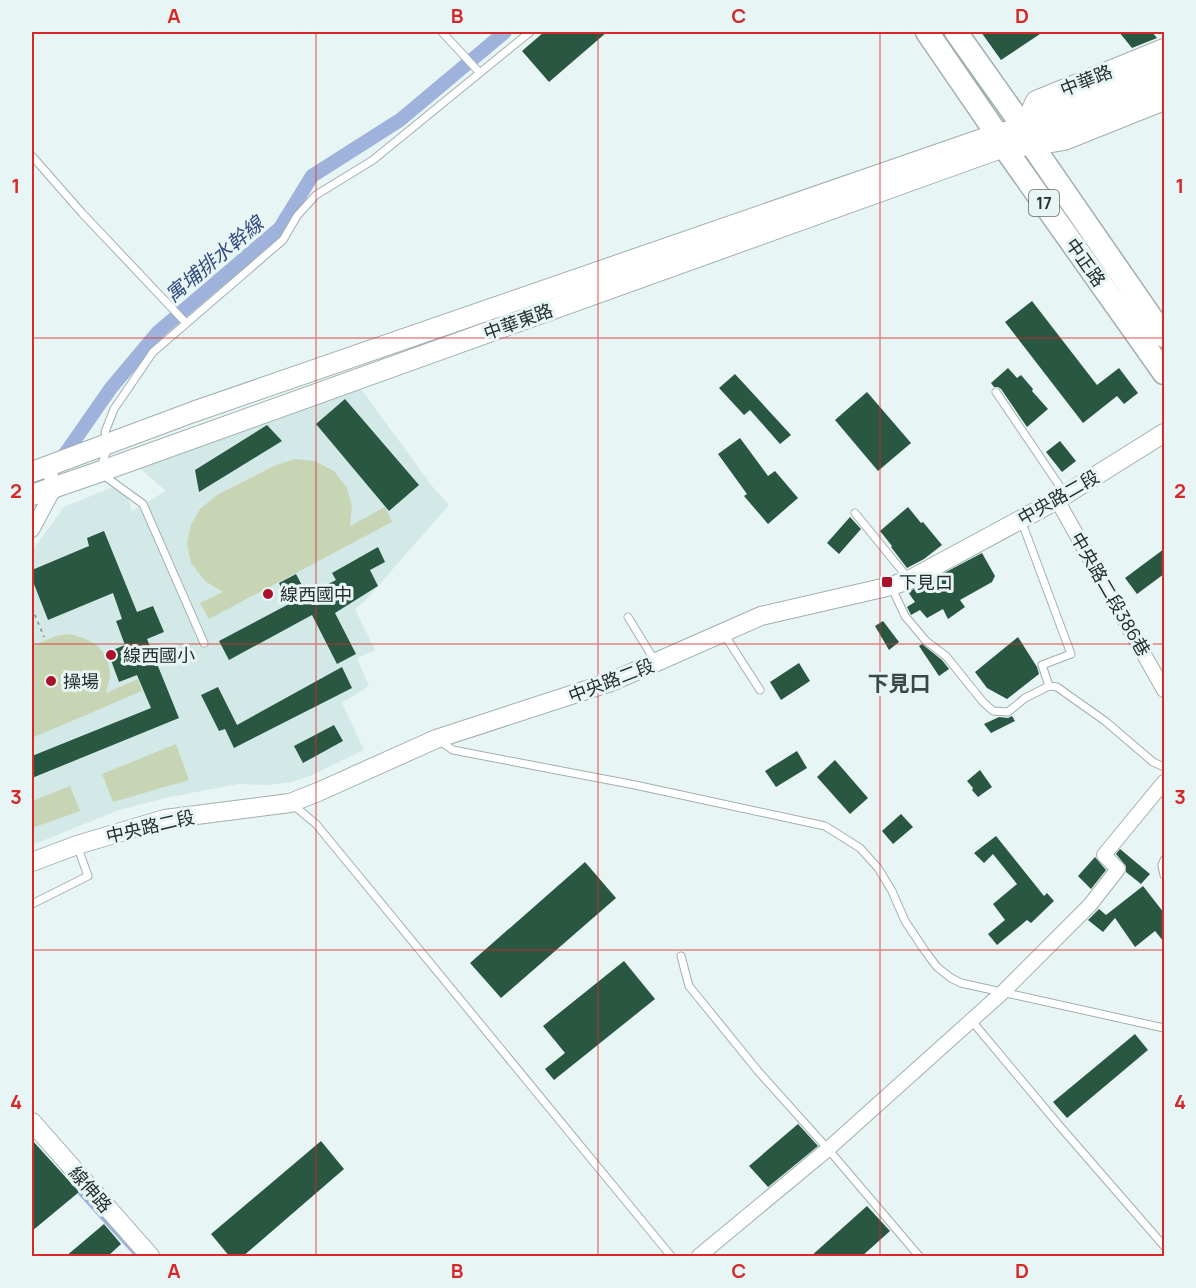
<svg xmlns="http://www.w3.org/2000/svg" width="1196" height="1288" font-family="Manrope,'Noto Sans TC',sans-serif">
<rect width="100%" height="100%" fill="#e7f5f4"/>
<path fill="#d2e9e8" d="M361,389L432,486L449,505L364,602L355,609L375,650L357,658L369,686L342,703L364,750L312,775L292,782L267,785L238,784L170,797L119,810L32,845V551L64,507L113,487L124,486L132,511L166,491L137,466Z"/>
<path fill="#c8d5b5" d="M295,459L315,461L334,471L347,488L352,506L350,526L385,507L392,522L209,619L200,603L223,592L205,581L191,563L187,543L191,525L200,509L217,495L276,465Z
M70,634C92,639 109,649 110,674C110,680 107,687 106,693L138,679L142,691L32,738V646L56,636Z
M176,744L189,780L113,802L102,774Z
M70,786L80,811L32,828V801Z"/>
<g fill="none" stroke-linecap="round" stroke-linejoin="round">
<path stroke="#9eb2dc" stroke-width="4" d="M76,1189L137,1256"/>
<path stroke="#9eb2dc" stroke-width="14" d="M60,461L111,388L158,332L280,228L312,176L400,120L505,32"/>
</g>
<path fill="#295741" d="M544,32H607L549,82L522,51Z
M981,32H1043L1001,60Z
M1119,32H1152L1157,38L1132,48Z
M1032,301L1097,385L1119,368L1138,393L1124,404L1117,396L1083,423L1005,322Z
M1008,368L1017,378L1021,375L1033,389L1032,391L1048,409L1027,427L1001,389L998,387H994L991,383Z
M735,374L791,435L780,444L750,410L744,415L719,388Z
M867,392L911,443L878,471L835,420Z
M345,399L419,485L389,511L316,424Z
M267,425L282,441L199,492L195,470Z
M740,438L768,476L775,471L798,498L768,524L744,496L747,494L718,454Z
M1060,441L1076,461L1062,472L1046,452Z
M908,507L921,523L923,522L942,545L924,559L907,568L891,547L892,546L880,531Z
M850,517L861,529L839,554L827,543Z
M104,531L137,612L153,606L164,632L147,639L179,718L32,778V756L151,708L137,675L119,682L108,652L125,645L116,621L122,619L113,593L48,620L32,579V570L89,546L87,538Z
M378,547L385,562L370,570L378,586L335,613L356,654L337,664L312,615L229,660L219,641L289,604L279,583L296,574L307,595L336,580L332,573Z
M1164,549V574L1137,594L1125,578Z
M982,553L995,576L992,582L960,600L965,607L948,619L943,609L927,618L920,610L911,615L907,607L915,602L908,592Z
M883,621L899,642L889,650L875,626Z
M1018,637L1037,667L1039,674L1007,699L987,688L975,672Z
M922,644L942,660L949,669L939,676L919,646Z
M799,663L810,681L781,700L770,682Z
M342,667L352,688L234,748L225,729L219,731L201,695L218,687L237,725Z
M1012,716L1015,721L991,733L984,724L999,717L1008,718Z
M334,725L343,741L303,763L294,746Z
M797,751L807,768L776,787L765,771Z
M835,760L868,798L850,814L817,777Z
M980,770L992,787L978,797L972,790L973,788L967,781Z
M901,814L913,827L893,844L882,831Z
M996,836L1044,896L1047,893L1054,901L1031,923L1027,920L997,945L988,934L1005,920L993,904L1017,884L993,854L984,863L974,853Z
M1120,849L1150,874L1141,884L1126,872V866L1116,854Z
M1095,857L1106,870L1091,889L1078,876Z
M585,862L616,898L501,998L470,963Z
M1143,886L1164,913V942L1155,931L1135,947L1115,918L1103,932L1088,920L1099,909L1106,915Z
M624,961L655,999L554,1080L545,1069L565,1053L543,1026Z
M1135,1034L1148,1050L1067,1118L1053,1102Z
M798,1124L818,1146L768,1187L749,1166Z
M32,1140L79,1192L32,1231Z
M321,1141L344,1169L242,1257H230L211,1234Z
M867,1206L890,1231L861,1257H810Z
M104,1224L121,1244L107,1257H65Z"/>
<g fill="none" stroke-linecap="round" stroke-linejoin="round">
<g stroke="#a2afaf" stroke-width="9">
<path id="service" d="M442,32L479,72
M32,156L82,213L186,323
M996,392L1065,494
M855,513L908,578
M1021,520L1071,654L1042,665L1049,686
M892,588L905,616L926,641L946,656L983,702L993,711L1008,712L1025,698L1049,686L1057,687L1105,721L1153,762L1164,767
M628,617L655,661
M724,634L760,690
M204,643L143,504L99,472L109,444L105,432L114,409L153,352L283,240L297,216L316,195L373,160L530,32
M438,740L453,750L635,785L825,826L860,848L878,868L892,891L905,921L925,951L937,967L951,978L961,983L1164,1028
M292,804L316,824L671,1256
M1164,860L1162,865L1164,875
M32,904L88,876L77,845
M681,956L689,986L758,1071L828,1149L919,1256
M971,1020L1058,1124L1164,1246"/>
</g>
<g stroke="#a2afaf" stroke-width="16">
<path id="minor" d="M1057,500L1164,690
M32,530L55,487L47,466
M699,1256L828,1149L1003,992L1090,905L1118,869L1104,855L1164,782"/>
</g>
<g stroke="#a2afaf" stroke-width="20">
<path id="tertiary" d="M32,862L77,845L165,819L290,803L318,792L436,739L611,682L761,616L891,586L909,580L1057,500L1164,433
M32,1122L150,1256"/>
</g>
<g stroke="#a2afaf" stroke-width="22">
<path id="secondary" d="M1025,125L1036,101L1164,49
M1034,145L1064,140L1164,100
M32,472L193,412L997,134L1024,128L1044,112L1164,64
M32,495L99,472L987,153L1004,147L1032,145L1055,126L1164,84"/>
</g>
<g stroke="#a2afaf" stroke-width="25">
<path id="primary" d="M927,32L997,134L1004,147L1164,373
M956,32L1024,128L1032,145L1164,336"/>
</g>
<path stroke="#919b9a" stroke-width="2" stroke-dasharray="3 4.5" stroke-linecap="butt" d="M32,608L44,637"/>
<use href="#service" stroke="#fff" stroke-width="7"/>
<use href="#minor" stroke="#fff" stroke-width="14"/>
<use href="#tertiary" stroke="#fff" stroke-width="18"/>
<use href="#secondary" stroke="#fff" stroke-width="20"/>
<use href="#primary" stroke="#fff" stroke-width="22"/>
</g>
<path fill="none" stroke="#d62828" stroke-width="1.5" stroke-opacity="0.55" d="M316,32V1256M598,32V1256M880,32V1256M32,338H1164M32,644H1164M32,950H1164"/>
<g fill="#a9112b" stroke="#e7f5f4" stroke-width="2">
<rect x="881" y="576" width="12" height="12" rx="3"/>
<circle cx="268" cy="594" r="6"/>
<circle cx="111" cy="655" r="6"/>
<circle cx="51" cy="681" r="6"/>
</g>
<g text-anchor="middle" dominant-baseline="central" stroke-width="6" stroke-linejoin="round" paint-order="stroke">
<rect fill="#e7f5f4" stroke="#616868" stroke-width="1.5" x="1029" y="190" width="30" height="26" rx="4.5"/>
<g font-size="16" font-weight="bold" fill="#272c2c">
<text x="1044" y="203">17</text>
</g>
<g font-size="18" fill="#272c2c" stroke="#e7f5f4">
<text transform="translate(1086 80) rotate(-22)">中華路</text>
<text transform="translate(1086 262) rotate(55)">中正路</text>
<text transform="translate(518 321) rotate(-20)">中華東路</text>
<text transform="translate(1058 497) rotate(-30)">中央路二段</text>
<text transform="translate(1111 594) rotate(60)">中央路二段386巷</text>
<text transform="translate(611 680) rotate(-21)">中央路二段</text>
<text transform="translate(150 826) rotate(-13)">中央路二段</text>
<text transform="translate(91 1189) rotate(49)">線伸路</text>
</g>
<g font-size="18" fill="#272c2c" stroke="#e7f5f4" text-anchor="start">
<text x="899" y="582">下見口</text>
<text x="280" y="594">線西國中</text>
<text x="123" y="655">線西國小</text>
<text x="63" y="681">操場</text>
</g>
<g font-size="20" font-style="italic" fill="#354c82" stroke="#e7f5f4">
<text transform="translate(214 259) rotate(-40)">寓埔排水幹線</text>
</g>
<g font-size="21" font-weight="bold" fill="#3c4847" stroke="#e7f5f4">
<text x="899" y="683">下見口</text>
</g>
</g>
<rect width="1196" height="1288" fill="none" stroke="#e7f5f4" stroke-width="66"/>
<rect x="33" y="33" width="1130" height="1222" fill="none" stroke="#d62828" stroke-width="2"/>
<g font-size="20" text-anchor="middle" font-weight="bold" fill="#d62828">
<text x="174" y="23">A</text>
<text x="457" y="23">B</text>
<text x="739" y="23">C</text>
<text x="1022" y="23">D</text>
<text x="16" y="193">1</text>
<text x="1180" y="193">1</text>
<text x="16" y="498">2</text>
<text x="1180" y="498">2</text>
<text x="16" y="804">3</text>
<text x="1180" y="804">3</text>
<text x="16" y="1109">4</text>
<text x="1180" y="1109">4</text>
<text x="174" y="1278">A</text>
<text x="457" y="1278">B</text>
<text x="739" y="1278">C</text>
<text x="1022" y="1278">D</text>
</g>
</svg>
